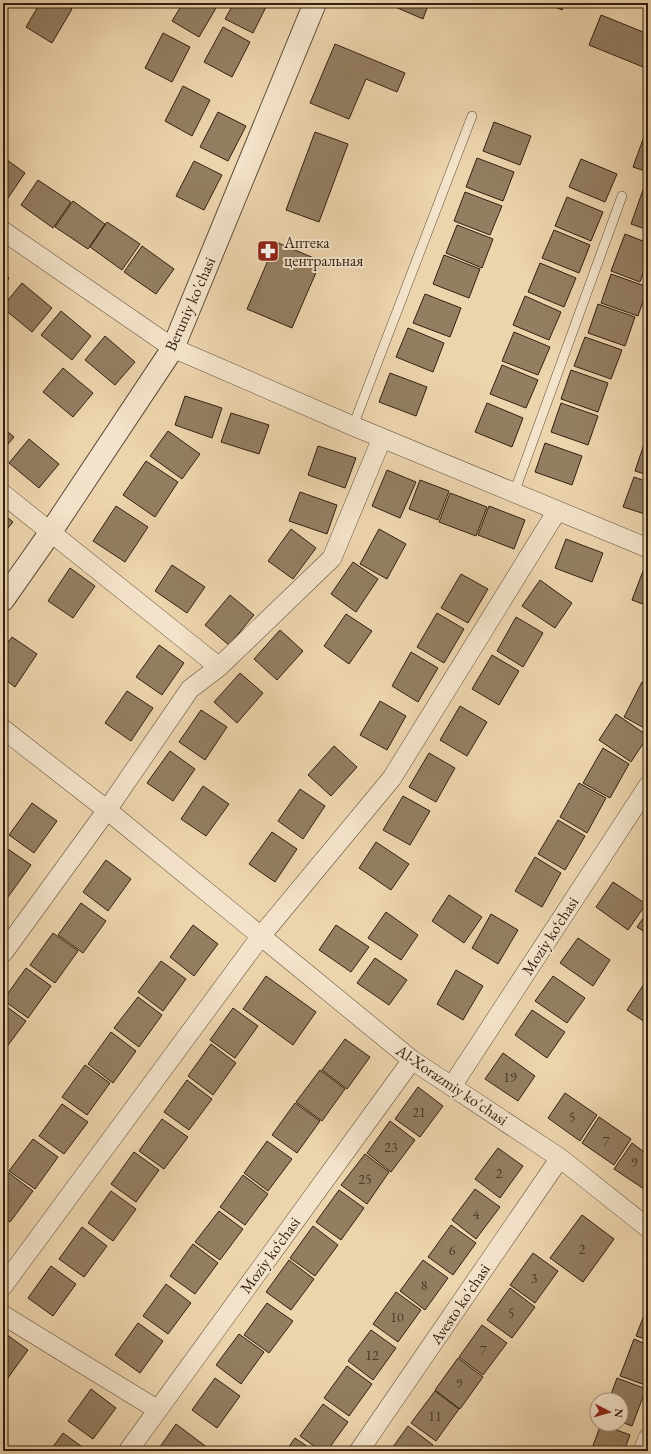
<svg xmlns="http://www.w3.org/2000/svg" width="651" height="1454" font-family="'EB Garamond',serif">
<rect width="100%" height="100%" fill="#ecd4ad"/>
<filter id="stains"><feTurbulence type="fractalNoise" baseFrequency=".005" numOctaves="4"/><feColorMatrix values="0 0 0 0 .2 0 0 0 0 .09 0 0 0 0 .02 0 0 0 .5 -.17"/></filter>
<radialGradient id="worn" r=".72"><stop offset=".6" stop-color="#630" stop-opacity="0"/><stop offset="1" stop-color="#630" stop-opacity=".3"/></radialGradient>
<path fill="#937e62" stroke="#322011" d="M40,3H62L72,9L52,43L26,27Z
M183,3H219L199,37L172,21Z
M234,3H268L253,33L225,19Z
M386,3H429L423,19Z
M546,3H565L562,10Z
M601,15L648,34V69L589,45Z
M223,27L250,42L232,77L204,62Z
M163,33L190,47L172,82L145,68Z
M335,44L405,73L397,92L366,79L349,119L310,103Z
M183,86L210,100L192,136L165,121Z
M218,112L246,126L228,161L200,147Z
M494,122L531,136L520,165L483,151Z
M646,131H648V172L633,167Z
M315,132L348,144L319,222L286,210Z
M3,157L25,173L8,198L3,195Z
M477,158L514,172L503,201L466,187Z
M581,159L617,174L605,202L569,187Z
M194,161L222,175L204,210L176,196Z
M38,180L71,202L53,228L21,205Z
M644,187L648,188V230L631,224Z
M465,192L502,206L490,235L454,221Z
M567,197L603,212L591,241L555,226Z
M73,201L105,224L88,249L55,227Z
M107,222L140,244L122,270L90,247Z
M457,225L493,239L482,268L446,253Z
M554,230L590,245L579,273L542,258Z
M625,234L648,243V259L640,282L611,271Z
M276,242L321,261L292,328L247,309Z
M142,246L174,269L156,294L124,272Z
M444,255L480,269L469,298L433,284Z
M540,263L576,278L564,307L528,292Z
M3,273L9,278L3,287Z
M611,274L648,287L638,316L601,303Z
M22,283L52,308L32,332L3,308V306Z
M425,294L461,308L450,337L413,323Z
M525,296L561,312L549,340L513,325Z
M598,304L635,317L625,346L588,333Z
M61,311L91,336L72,360L41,335Z
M408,328L444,343L433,372L396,357Z
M514,332L550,347L538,375L502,361Z
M105,336L135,362L115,385L85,360Z
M585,337L622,350L611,379L574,366Z
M502,365L538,380L526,408L490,394Z
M63,368L93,393L73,417L43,392Z
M571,370L608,383L598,412L561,399Z
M390,373L427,387L416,416L379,402Z
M185,396L222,408L212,438L175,425Z
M487,403L523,418L512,447L475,432Z
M561,403L598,416L588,445L551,432Z
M231,413L269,425L259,454L221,442Z
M3,428L14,437L3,450Z
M168,431L200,454L182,479L150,456Z
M29,439L59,464L39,488L9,463Z
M645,441L648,442V475L635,471Z
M545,443L582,456L572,485L535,472Z
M318,446L356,458L345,488L308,475Z
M146,461L178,482L155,517L123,495Z
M387,470L416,482L400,518L372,506Z
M634,477L648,482V515L623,507Z
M420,480L449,491L438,520L409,509Z
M300,492L337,505L327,534L289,521Z
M450,493L487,507L476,536L439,522Z
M116,506L148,527L125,562L93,541Z
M489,506L525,520L514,549L478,535Z
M3,514L13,522L3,534Z
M291,529L316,548L293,579L268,561Z
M379,529L406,544L387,579L360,564Z
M566,539L603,553L592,582L555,568Z
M353,562L378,579L356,612L331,594Z
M172,565L205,587L187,613L155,591Z
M70,568L95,586L73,618L48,601Z
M643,571L648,573V606L632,600Z
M461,574L488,589L468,623L441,608Z
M540,580L572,603L555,628L522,606Z
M230,595L254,615L229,645L205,625Z
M437,613L464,629L444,663L417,647Z
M346,614L372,631L349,664L324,646Z
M516,617L543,633L523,667L497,651Z
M280,630L303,651L277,680L254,659Z
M12,637L37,654L15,687L3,678V649Z
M159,645L184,663L162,695L136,677Z
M411,652L438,668L418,702L392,686Z
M492,655L519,671L499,705L472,689Z
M240,673L263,693L237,723L214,702Z
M642,682L648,685V730L624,717Z
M127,691L153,708L131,741L105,723Z
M380,701L406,716L387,750L360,735Z
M460,706L487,722L467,756L440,740Z
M201,710L227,727L205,760L179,742Z
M616,714L648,736L631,762L599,740Z
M334,746L357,767L331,796L308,775Z
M603,748L629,764L610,798L583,783Z
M170,751L195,769L173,801L147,783Z
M429,753L455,768L436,802L409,787Z
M579,783L606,798L587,833L560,817Z
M203,786L229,804L206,836L181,819Z
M300,789L325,806L303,839L278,821Z
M403,796L430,811L410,845L383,830Z
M32,803L57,821L34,853L9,835Z
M558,820L585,836L565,870L538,854Z
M272,832L297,849L275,882L249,864Z
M376,842L409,864L391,890L359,868Z
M5,847L31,865L8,897L3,893V850Z
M535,857L561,873L542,907L515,891Z
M106,860L131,879L108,911L83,892Z
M613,882L646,904L628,930L596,907Z
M449,895L482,917L464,943L432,921Z
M81,903L106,921L83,953L58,935Z
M648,911V934L637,927Z
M386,912L418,935L401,960L368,938Z
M491,914L518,930L498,964L472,948Z
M193,925L218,944L194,976L170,957Z
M336,925L369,947L351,972L319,950Z
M53,933L78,951L55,983L30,965Z
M578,938L610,960L593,986L560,963Z
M375,958L407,980L389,1005L357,983Z
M161,961L186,979L163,1011L138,992Z
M26,968L51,986L28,1018L3,1000Z
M456,970L483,986L463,1020L437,1004Z
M266,976L316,1012L293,1045L243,1009Z
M553,976L585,998L567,1023L535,1001Z
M644,984L648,987V1024L627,1010Z
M138,997L162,1015L139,1047L114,1028Z
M3,1004L26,1021L3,1052Z
M233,1008L258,1026L235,1058L210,1040Z
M532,1010L565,1032L547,1058L515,1035Z
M111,1032L136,1051L113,1083L88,1064Z
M345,1039L370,1057L347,1089L322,1070Z
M211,1044L236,1063L213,1095L188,1076Z
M503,1053L535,1076L518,1101L485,1079Z
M85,1065L110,1083L87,1115L62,1097Z
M320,1070L345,1089L322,1121L296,1102Z
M187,1080L212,1099L189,1130L164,1112Z
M418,1087L443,1106L420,1137L395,1119Z
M565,1093L597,1115L580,1141L548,1118Z
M295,1103L320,1121L297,1153L272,1135Z
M62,1104L88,1122L64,1154L39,1136Z
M599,1117L631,1139L614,1165L582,1143Z
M162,1119L188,1137L164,1169L139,1151Z
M390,1121L415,1140L391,1172L367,1153Z
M33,1139L58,1157L35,1189L9,1171Z
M267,1141L292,1159L268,1191L244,1173Z
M632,1143L648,1155V1189L647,1191L614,1169Z
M498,1148L523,1166L500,1198L475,1179Z
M134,1152L159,1170L136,1202L111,1184Z
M365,1154L389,1172L367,1204L341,1185Z
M9,1173L33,1191L10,1222L3,1217V1180Z
M243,1175L268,1194L245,1225L220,1207Z
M475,1189L500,1207L476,1239L452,1220Z
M339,1190L364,1208L341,1240L316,1222Z
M111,1191L136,1209L113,1241L88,1223Z
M219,1211L243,1229L220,1260L195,1242Z
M582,1215L614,1239L583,1282L550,1258Z
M3,1224L8,1228L3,1235Z
M451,1225L476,1243L453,1275L428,1257Z
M313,1226L338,1245L315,1276L290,1258Z
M82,1227L107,1246L84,1277L59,1259Z
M193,1244L218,1263L195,1294L170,1276Z
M533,1253L558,1271L535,1303L510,1285Z
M289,1260L314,1279L291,1310L266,1292Z
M423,1260L448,1278L425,1310L400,1291Z
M51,1266L76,1284L53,1316L28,1298Z
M166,1284L191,1303L168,1334L143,1316Z
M510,1288L535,1307L512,1338L487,1320Z
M396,1292L421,1310L398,1342L373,1324Z
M267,1303L293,1321L269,1353L244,1335Z
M648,1305V1340L636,1336Z
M138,1323L163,1341L140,1373L115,1355Z
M482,1325L507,1343L483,1375L459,1357Z
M371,1330L396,1348L373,1380L348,1361Z
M3,1332L28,1350L5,1382L3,1380Z
M239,1334L264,1352L241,1384L216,1365Z
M634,1339L648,1345V1386L620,1376Z
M458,1358L483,1377L460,1409L435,1390Z
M347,1366L372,1384L349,1416L324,1398Z
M215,1378L240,1396L217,1428L192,1410Z
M617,1378L646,1389L632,1426L621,1422V1400H609Z
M91,1389L116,1408L93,1439L68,1421Z
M435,1391L459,1409L436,1441L411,1423Z
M323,1404L348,1422L327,1451H321L300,1436Z
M176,1424L212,1451H157Z
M601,1424L630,1435L624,1451H591Z
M408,1426L433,1445L428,1451H390Z
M63,1433L88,1451H50Z
M295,1438L314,1451H286Z"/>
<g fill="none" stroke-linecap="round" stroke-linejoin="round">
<g stroke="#604d38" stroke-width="10">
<path id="service" d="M353,426L472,116
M514,493L622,196"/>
</g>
<g stroke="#604d38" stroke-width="20">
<path id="minor" d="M3,231L173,348L353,426L648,548
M3,494L219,667
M3,729L107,810L412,1060L560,1158L648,1228
M3,953L107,810L190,689L219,667L332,558L382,438
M452,1086L648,786
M3,1286L261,936L392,778L557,511
M3,1315L158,1410
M128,1451L412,1060
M359,1451L560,1158
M643,1451L648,1438"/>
</g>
<g stroke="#604d38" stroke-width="24">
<path id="tertiary" d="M3,600L50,533L173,348L315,3"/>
</g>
<use href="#service" stroke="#f3e3ca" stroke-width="9"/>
<use href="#minor" stroke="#f3e3ca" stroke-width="19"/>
<use href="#tertiary" stroke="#f3e3ca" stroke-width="22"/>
</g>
<defs>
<g id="pharmacy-square" transform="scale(1.15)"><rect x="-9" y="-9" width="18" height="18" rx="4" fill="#8f2418" stroke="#f3e3ca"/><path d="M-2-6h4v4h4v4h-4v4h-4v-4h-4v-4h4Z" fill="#fff"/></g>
</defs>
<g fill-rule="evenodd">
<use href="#pharmacy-square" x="268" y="251"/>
</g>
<g text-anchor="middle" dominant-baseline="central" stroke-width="4" stroke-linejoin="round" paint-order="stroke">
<g font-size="14" fill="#4a3825">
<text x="510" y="1077">19</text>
<text x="419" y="1112">21</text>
<text x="572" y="1117">5</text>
<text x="606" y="1141">7</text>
<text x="391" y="1147">23</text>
<text x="634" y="1162">9</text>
<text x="499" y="1173">2</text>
<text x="365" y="1179">25</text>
<text x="476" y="1214">4</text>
<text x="582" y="1249">2</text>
<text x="452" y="1250">6</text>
<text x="534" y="1278">3</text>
<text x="424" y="1285">8</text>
<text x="511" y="1313">5</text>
<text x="397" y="1317">10</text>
<text x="483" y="1350">7</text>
<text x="372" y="1355">12</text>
<text x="459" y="1383">9</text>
<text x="435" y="1416">11</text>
</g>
<g font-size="16" fill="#322011" stroke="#f3e3ca" text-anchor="start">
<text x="284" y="242">Аптека<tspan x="284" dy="18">центральная</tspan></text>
</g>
<g font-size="16" fill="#322011" stroke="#f3e3ca">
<text transform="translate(190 304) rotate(-66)">Beruniy ko'chasi</text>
<text transform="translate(550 936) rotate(-57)">Moziy ko‘chasi</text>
<text transform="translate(452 1085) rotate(34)">Al-Xorazmiy ko'chasi</text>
<text transform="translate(270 1255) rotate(-54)">Moziy ko‘chasi</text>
<text transform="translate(460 1304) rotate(-56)">Avesto ko'chasi</text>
</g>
</g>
<rect width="651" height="1454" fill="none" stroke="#ecd4ad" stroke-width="16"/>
<rect x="4" y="4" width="643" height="1446" fill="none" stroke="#322011" stroke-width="2"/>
<rect x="8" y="8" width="635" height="1438" fill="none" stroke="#322011"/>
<g transform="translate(609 1412) rotate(96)"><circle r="19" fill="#f3e3ca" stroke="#a69580"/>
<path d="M0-3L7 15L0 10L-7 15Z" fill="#8f2418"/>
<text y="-6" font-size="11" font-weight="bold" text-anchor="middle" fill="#322011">N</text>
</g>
<rect width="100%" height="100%" filter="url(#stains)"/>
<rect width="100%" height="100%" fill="url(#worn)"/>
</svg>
